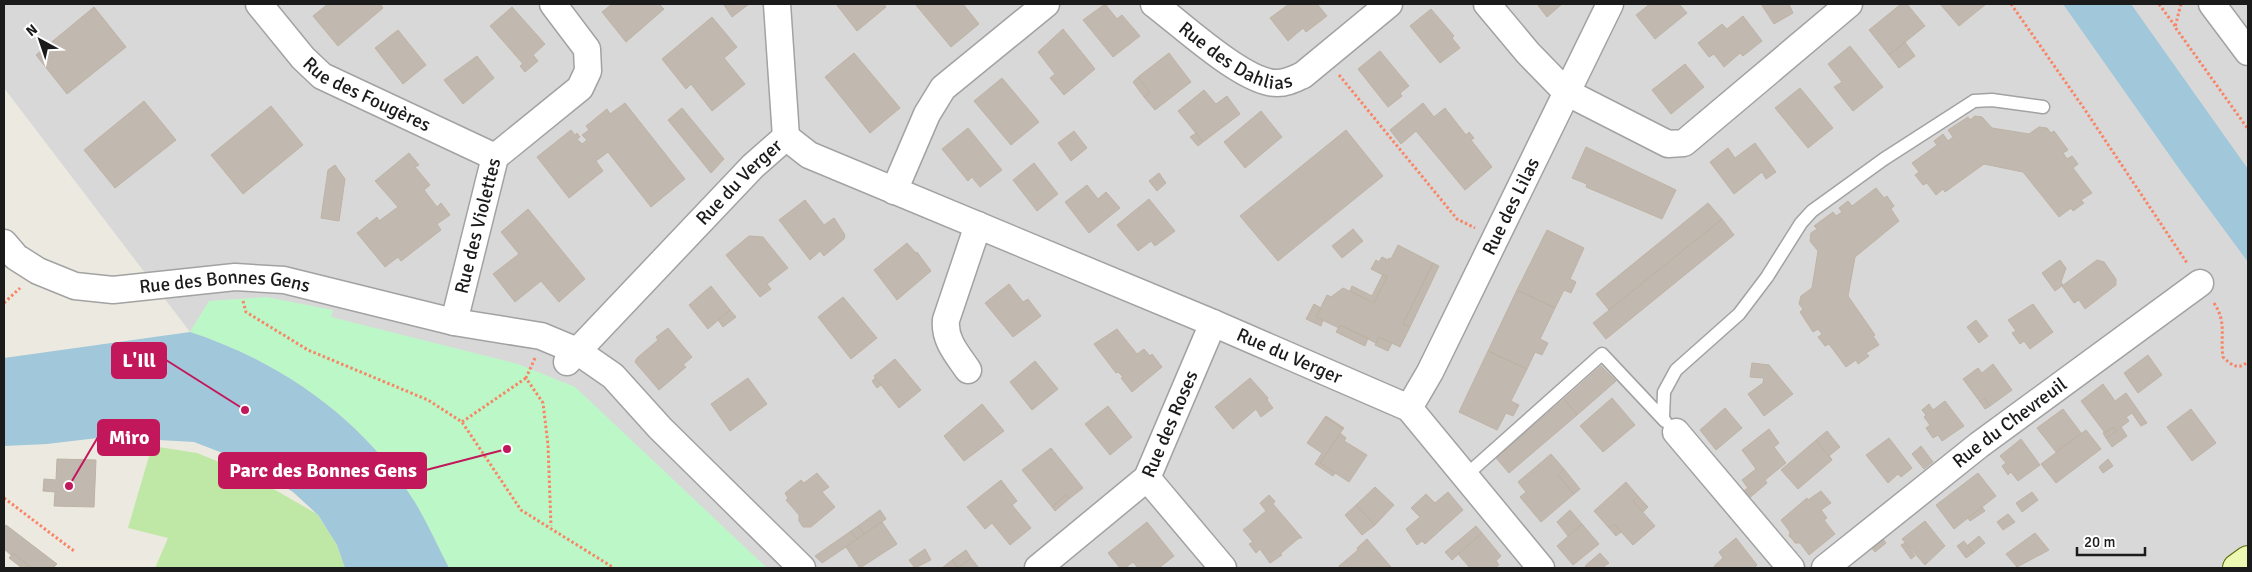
<svg xmlns="http://www.w3.org/2000/svg" width="2252" height="572" font-family="Signika,sans-serif">
<rect width="100%" height="100%" fill="#eceae0"/>
<path fill="#d9d8d8" d="M4,4H2248V568H449L416,504L222,343L190,332L4,88Z"/>
<path fill="#bfe7a5" d="M152,446L197,453L244,472L317,514L337,545L345,568H155L168,538L128,528Z"/>
<path fill="#bcf8c7" d="M266,297L333,310L331,317L518,364L575,387L767,568H449C438,547 428,524 416,504C365,421 282,362 190,332L209,301Z"/>
<path fill="#a0c7da" d="M2063,4H2131L2248,169V262L2180,170Z
M190,332C282,362 365,421 416,504C428,524 438,547 449,568H345L337,545L318,515L293,492L246,462L194,442L106,437L47,444L4,446V358Z"/>
<path fill="#c1b9b0" stroke="#beb2a3" d="M328,4H380L383,8L338,46L313,16Z
M612,4H659L664,9L626,42L602,12Z
M726,4H749L732,17L724,5Z
M836,4H884L886,7L857,31Z
M915,4H963L979,24L951,47Z
M1105,4L1117,19L1122,15L1140,36L1113,57L1083,20Z
M1289,4H1317L1327,16L1306,32L1303,28L1288,41L1270,18Z
M1537,4H1562L1547,17Z
M1650,4H1679L1687,13L1655,39L1636,15Z
M1761,4H1789L1793,13L1774,24Z
M1901,4H1907L1925,26L1889,55L1869,30Z
M1940,4H1986L1959,26Z
M94,7L126,47L67,94L36,55Z
M512,7L545,44L533,55L538,61L525,72L520,66L523,64L490,26Z
M1431,9L1454,36L1452,38L1460,48L1440,63L1410,26Z
M1743,16L1762,41L1743,56L1740,53L1724,67L1714,54L1709,57L1698,43L1722,24L1727,29Z
M712,17L737,47L724,58L745,84L712,111L691,84L686,89L662,59Z
M1063,29L1095,69L1064,95L1050,78L1055,74L1038,52Z
M398,30L426,65L403,84L375,48Z
M1905,42L1915,56L1899,68L1889,55Z
M1850,46L1883,87L1853,111L1834,87L1842,82L1828,64Z
M1380,51L1409,86L1400,93L1402,96L1388,107L1358,69Z
M854,53L900,108L870,133L825,77Z
M1169,53L1191,82L1155,110L1144,97L1150,93L1138,77Z
M477,56L494,78L463,104L444,80Z
M1685,64L1704,87L1671,114L1652,90Z
M1138,77L1150,93L1144,97L1133,82Z
M1002,78L1039,122L1011,145L974,101Z
M1800,88L1833,128L1808,148L1775,108Z
M1204,90L1216,104L1227,96L1240,114L1203,142L1178,111Z
M144,101L176,140L115,188L84,150Z
M625,103L685,179L651,207L608,152L596,161L603,171L569,198L537,157L571,130L575,135L577,133L580,137L577,139L582,144L587,140L582,135L589,130L586,126L607,109L610,114Z
M1423,103L1434,117L1445,108L1466,135L1469,132L1474,138L1471,140L1492,167L1465,190L1416,131L1401,144L1390,130Z
M271,106L303,145L243,194L211,155Z
M682,108L724,159L711,173L668,120Z
M1261,111L1282,137L1245,168L1224,142Z
M1975,116L1982,117L1992,128L2029,134L2039,127L2047,128L2051,133L2054,131L2068,150L2063,153L2067,159L2072,156L2078,164L2073,168L2092,193L2081,200L2084,203L2073,211L2071,208L2059,217L2023,172L1984,164L1945,192L1943,189L1936,195L1927,183L1923,185L1915,175L1919,172L1912,163L1937,145L1934,141L1943,134L1948,141L1953,137L1948,130L1968,117L1970,120Z
M968,128L1002,170L980,187L972,177L968,181L942,149Z
M1346,130L1383,176L1278,261L1240,216Z
M1074,131L1087,148L1071,161L1058,143Z
M1196,133L1203,142L1198,146L1190,137Z
M1755,143L1776,172L1766,179L1762,172L1734,194L1710,162L1728,148L1735,158Z
M1586,147L1676,190L1662,219L1586,187L1587,184L1572,178Z
M409,153L419,165L415,167L430,185L424,190L437,207L441,203L450,215L437,224L441,230L401,261L398,257L385,267L357,233L377,217L379,221L398,207L375,181Z
M1034,163L1058,194L1037,211L1013,180Z
M335,165L345,179L339,221L321,218L328,170Z
M1159,173L1166,183L1157,191L1149,181Z
M1087,185L1098,199L1106,192L1120,208L1089,233L1065,202Z
M1876,188L1884,198L1887,196L1894,206L1891,209L1899,221L1855,257L1848,296L1875,335L1873,336L1879,345L1866,353L1869,356L1858,364L1856,360L1846,367L1829,344L1825,346L1818,337L1822,334L1818,329L1813,332L1800,312L1803,309L1799,304L1801,296L1812,288L1818,251L1810,241L1811,233L1817,229L1814,226L1833,212L1836,216L1842,212L1839,208L1848,201L1852,206Z
M1149,199L1175,231L1155,246L1151,241L1138,251L1117,225Z
M805,200L824,225L834,218L845,235L844,239L824,256L820,251L810,260L779,220Z
M1708,203L1722,219L1609,310L1596,294Z
M528,209L585,279L559,302L541,281L515,302L493,274L519,254L501,232Z
M1722,219L1734,235L1606,339L1593,323Z
M1353,229L1363,241L1342,258L1332,246Z
M1547,230L1584,248L1570,279L1576,282L1571,293L1564,290L1555,308L1517,290Z
M749,236L763,237L788,268L767,284L771,289L760,297L726,255Z
M907,243L916,253L917,252L931,271L897,300L874,270Z
M1398,245L1433,263L1403,324L1410,327L1400,347L1379,337L1376,343L1340,325L1339,328L1316,317L1327,295L1331,297L1343,288L1374,303L1387,277L1371,269L1376,260L1379,262L1382,257L1388,260L1389,258L1391,259Z
M2060,260L2066,268L2061,282L2063,285L2055,291L2042,273Z
M2097,260L2104,262L2116,279V285L2085,309L2079,300L2074,303L2062,286Z
M1433,263L1439,266L1410,327L1403,324Z
M1383,274L1387,277L1374,303L1350,291L1352,286L1372,296Z
M1009,284L1023,302L1028,299L1041,316L1013,337L985,303Z
M711,286L730,310L708,329L689,305Z
M1517,290L1555,308L1540,339L1548,343L1542,355L1535,352L1527,369L1488,351Z
M843,297L877,338L851,359L818,317Z
M1314,304L1321,308L1316,317L1323,320L1321,326L1306,319Z
M2033,304L2053,332L2030,349L2024,341L2020,344L2012,333L2016,331L2008,320Z
M730,310L736,317L723,327L718,320Z
M1976,320L1988,336L1979,343L1967,327Z
M1340,325L1368,338L1365,346L1336,332Z
M668,328L692,357L683,365L686,367L659,390L635,362L637,358L658,340L656,337Z
M1117,329L1137,354L1144,349L1150,356L1152,354L1162,367L1132,392L1121,378L1123,377L1118,372L1116,373L1094,344Z
M1379,337L1392,343L1388,351L1375,345Z
M1488,351L1527,369L1511,401L1519,405L1513,416L1506,413L1497,430L1459,412Z
M2148,355L2162,375L2138,393L2124,373Z
M895,359L921,390L899,408L874,376Z
M1035,361L1058,389L1032,410L1010,382Z
M1752,363L1769,365L1793,394L1764,416L1748,394L1763,383L1764,378L1750,377Z
M1993,364L2012,390L1990,406L1984,398L1980,402L1963,379L1978,368L1982,373Z
M1601,366L1616,381L1577,415L1564,399Z
M748,378L767,404L730,431L711,404Z
M875,378L881,385L877,388L872,381Z
M1250,378L1268,398L1267,400L1273,408L1261,417L1256,409L1233,429L1215,407Z
M2103,384L2115,401L2126,393L2147,423L2141,426L2132,413L2126,417L2129,421L2121,427L2127,436L2112,447L2106,438L2117,431L2114,427L2105,433L2081,401Z
M1612,398L1635,425L1603,452L1580,426Z
M1984,398L1990,406L1985,409L1980,402Z
M1564,399L1577,415L1509,473L1496,458Z
M1945,401L1964,426L1942,441L1938,435L1933,438L1926,428L1930,425L1924,417L1926,415L1922,410L1929,404L1933,410Z
M982,404L1004,431L964,461L944,436Z
M1108,406L1132,437L1110,455L1085,424Z
M1725,408L1742,428L1716,450L1700,430Z
M2063,409L2081,433L2056,452L2037,428Z
M2191,409L2216,443L2192,461L2167,427Z
M1326,416L1344,428L1343,429L1325,417Z
M1325,417L1343,429L1320,463L1335,473L1333,476L1315,464L1322,453L1307,443Z
M2114,427L2117,431L2106,438L2103,433Z
M1769,429L1779,443L1774,447L1786,463L1765,480L1767,483L1747,500L1742,492L1748,488L1742,480L1756,469L1742,450Z
M2086,430L2101,449L2056,483L2041,464Z
M1827,431L1840,447L1829,456L1832,460L1816,440Z
M1340,433L1346,438L1344,441L1367,455L1349,482L1320,463Z
M1889,438L1912,468L1901,477L1898,474L1888,483L1866,455Z
M2021,439L2040,465L2018,481L2011,472L2008,475L2002,466L2006,463L2000,456Z
M1816,440L1832,460L1798,489L1781,470Z
M1921,446L1933,462L1924,469L1912,454Z
M1051,448L1083,488L1069,499L1066,495L1052,507L1022,470Z
M1551,454L1564,469L1558,475L1574,494L1541,522L1520,497L1526,492L1518,482Z
M57,459L96,460L94,507L54,506L55,492L43,491L44,479L56,480Z
M2108,459L2113,466L2103,473L2099,467Z
M1564,469L1580,489L1574,494L1558,475Z
M817,473L829,487L822,492L835,507L811,527H803L799,521V515L786,500L788,498L785,493L801,480L804,483Z
M1978,473L1996,496L1954,529L1936,505Z
M1001,480L1017,501L1012,505L1031,528L1010,545L992,523L985,529L967,507Z
M1626,482L1638,496L1633,501L1655,526L1633,545L1614,524L1609,528L1594,511Z
M1375,487L1394,505L1375,525L1356,505Z
M1821,491L1831,503L1821,510L1827,518L1824,520L1835,534L1809,555L1800,543H1795L1793,540L1789,536L1790,532L1781,520L1807,498L1808,500Z
M1448,492L1463,510L1425,544L1422,541L1417,545L1406,529L1420,517L1411,508L1426,494L1435,503Z
M2032,492L2038,500L2022,512L2016,503Z
M1066,495L1069,499L1055,511L1052,507Z
M1269,495L1275,501L1273,504L1302,538H1299L1280,554L1282,555L1270,563L1260,549L1256,553L1253,549L1249,544L1253,542L1243,530L1266,511L1260,503Z
M1638,496L1648,507L1643,512L1633,501Z
M1356,505L1375,525L1362,535L1345,515Z
M1982,507L1985,511L1970,521L1968,518Z
M880,510L886,519L864,534L858,526Z
M1570,510L1582,524L1568,536L1557,522Z
M2008,514L2015,522L2003,530L1997,522Z
M1925,521L1945,546L1925,565L1902,539Z
M882,522L897,544L860,568L846,547Z
M1147,522L1174,556L1159,568H1138L1133,562L1125,568H1120L1108,553Z
M1582,524L1599,544L1573,565L1557,546Z
M1614,524L1621,532L1616,536L1609,528Z
M6,525L57,564L53,568H32L13,553L11,555L4,549V528Z
M858,526L864,534L857,539L851,531Z
M1476,526L1482,533L1452,560L1445,552Z
M851,531L857,539L846,547L822,563L815,556Z
M1482,533L1501,556L1496,561L1499,565L1494,568H1470L1458,554Z
M2035,533L2049,550L2017,567L2006,554Z
M1979,536L1985,543L1973,553L1968,545Z
M1736,538L1757,565L1754,568H1716L1714,566L1723,558L1719,552Z
M1367,539L1391,567L1340,568L1339,566L1358,550L1357,548Z
M1883,539L1886,543L1875,552L1872,548Z
M1964,541L1973,553L1966,558L1957,546Z
M1905,543L1915,556L1911,559L1901,545Z
M925,549L931,560L915,568L909,560Z
M966,550L971,558L958,568L952,560Z
M13,553L32,568H22L9,558Z
M1600,553L1609,563L1602,568H1587L1585,566Z
M971,558L979,568H958Z
M952,560L958,568H942Z"/>
<g fill="none" stroke-linecap="round" stroke-linejoin="round">
<g stroke="#a2a2a2" stroke-width="15">
<path id="lane" d="M1663,418L1664,392L1676,370L1739,314L1767,277L1801,223L1812,211L1884,159L1974,101L1992,100L2043,107
M1464,477L1602,354L1665,421"/>
</g>
<g stroke="#a2a2a2" stroke-width="29">
<g id="street">
<path id="s1" d="M259,4L303,58L322,76L495,157"/>
<path d="M777,4L786,137"/>
<path id="s2" d="M1154,4C1181,24 1245,84 1277,83C1287,83 1294,79 1303,75L1389,4"/>
<path d="M1487,4L1528,53L1566,92L1668,144L1684,143L1849,4"/>
<path d="M2212,4L2248,52"/>
<path id="s3" d="M786,137L809,155L1213,323L1409,408L1541,568"/>
<path d="M894,191L927,114L943,88L1046,4"/>
<path id="s4" d="M4,243L16,257L38,271L75,286L113,290L235,277L284,280L454,322L541,336L577,351L613,376L660,428L802,568"/>
<path id="s5" d="M454,322L495,157L580,88L588,71L587,49L553,4"/>
<path id="s6" d="M567,362L753,166L786,137"/>
<path d="M968,370C957,354 944,340 946,320L978,225"/>
<path id="s7" d="M1409,408L1430,372L1610,4"/>
<path d="M1676,432L1791,568"/>
<path d="M1147,478L1223,568"/>
<path id="s8" d="M1038,568L1147,478L1213,323"/>
<path id="s9" d="M1825,568L1979,445L2200,283"/>
</g>
</g>
<g stroke="#576e06" stroke-width="30">
<path id="secondary" d="M2237,568L2248,560"/>
</g>
<path stroke="#f78566" stroke-width="3" stroke-dasharray="2.5 2.5" stroke-linecap="butt" d="M2011,4L2083,107L2187,263
M2159,4L2175,26
M2181,4L2175,27L2248,129
M1339,75L1457,219L1475,228
M243,301L246,312L308,350L428,400L462,422L521,510L614,568
M4,303L20,288
M2214,303C2227,323 2220,335 2223,357C2231,365 2239,371 2248,361
M535,358L526,378L543,403L548,445L551,526
M462,422L526,378
M4,498L74,551"/>
<use href="#lane" stroke="#fff" stroke-width="12"/>
<use href="#street" stroke="#fff" stroke-width="26"/>
<use href="#secondary" stroke="#edf8b3" stroke-width="28"/>
</g>
<g text-anchor="middle" dominant-baseline="central" stroke-width="4.5" stroke-linejoin="round" paint-order="stroke">
<g font-size="19" fill="#1b1b1b" stroke="#fff">
<text stroke="none"><textPath href="#s2" startOffset="99">Rue des Dahlias</textPath></text>
<text stroke="none"><textPath href="#s1" startOffset="144">Rue des Fougères</textPath></text>
<text stroke="none"><textPath href="#s6" startOffset="249">Rue du Verger</textPath></text>
<text stroke="none"><textPath href="#s7" startOffset="226">Rue des Lilas</textPath></text>
<text stroke="none"><textPath href="#s5" startOffset="99">Rue des Violettes</textPath></text>
<text stroke="none"><textPath href="#s4" startOffset="235">Rue des Bonnes Gens</textPath></text>
<text stroke="none"><textPath href="#s3" startOffset="550">Rue du Verger</textPath></text>
<text stroke="none"><textPath href="#s8" startOffset="200">Rue des Roses</textPath></text>
<text stroke="none"><textPath href="#s9" startOffset="235">Rue du Chevreuil</textPath></text>
</g>
</g>
<path fill="none" stroke="#c2185b" stroke-width="2" d="M245 410L166 360M69 486L98 437M507 449L426 470"/>
<g fill="#c2185b" stroke="#fff" stroke-width="2">
<circle cx="245" cy="410" r="5"/>
<circle cx="69" cy="486" r="5"/>
<circle cx="507" cy="449" r="5"/>
</g>
<g fill="#c2185b" stroke="#c2185b" stroke-width="2">
<rect x="112" y="343" width="54" height="35" rx="5"/>
<rect x="98" y="420" width="61" height="35" rx="5"/>
<rect x="219" y="453" width="207" height="35" rx="5"/>
</g>
<g font-size="20" text-anchor="middle" font-weight="bold" fill="#fff">
<text x="139" y="367">L'Ill</text>
<text x="129" y="444">Miro</text>
<text x="323" y="477">Parc des Bonnes Gens</text>
</g>
<rect width="2252" height="572" fill="none" stroke="#1b1b1b" stroke-width="10"/>
<g transform="translate(40 40) rotate(320)" stroke="#ffffff" stroke-width="4" paint-order="stroke">
<path d="M0-4L9 19L0 12L-9 19Z" fill="#1b1b1b"/>
<text y="-8" font-size="14" font-weight="bold" text-anchor="middle" fill="#1b1b1b">N</text>
</g>
<path d="M2077 547v8h68v-8" fill="none" stroke="#1b1b1b" stroke-width="2.5"/>
<text x="2084" y="547" font-size="15" fill="#1b1b1b" stroke="#ffffff" stroke-width="4" paint-order="stroke">20 m</text>
</svg>
